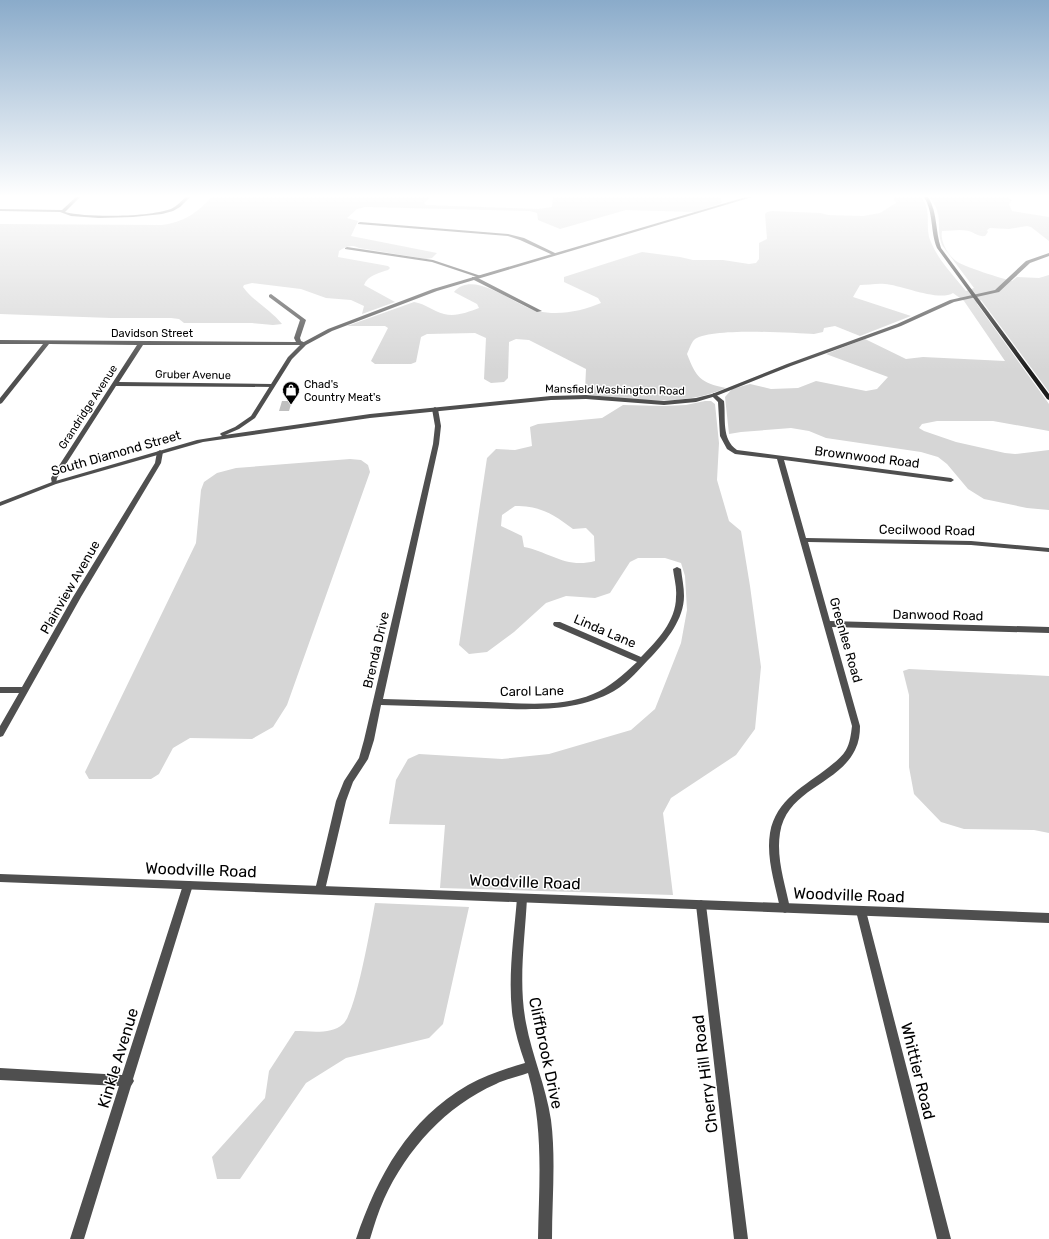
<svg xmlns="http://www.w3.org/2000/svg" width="1049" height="1239" font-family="Rubik,sans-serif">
<rect width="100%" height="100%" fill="#fff"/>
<path fill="#d6d6d6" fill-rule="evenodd" d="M212,197H431L424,203L426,205L538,209L552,207L553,197H720L722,203L695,212L626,210L560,229L538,220L537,213L530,211L365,207L357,209L347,218L358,221L351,236L437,253L432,258L426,259L359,248C351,244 345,247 339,251L338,257L388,266L390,268L388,270C379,273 368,275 364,285L395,302L362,314L364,306L351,300L326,298L301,289L252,283L244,285L243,287C254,302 271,310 282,324L273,325L252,323H184L179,319L171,318H111L0,314V224L161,225C185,222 195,214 212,197Z
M893,197H921C933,212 924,227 931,242C938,260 954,276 966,291L974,288L942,245C935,226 945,216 929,197H1008L1012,200L1009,204L1012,211L1049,217V241L1031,227L1027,226L1009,229L990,228L987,230L988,232L985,236C979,237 975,233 969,231C960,229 950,231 942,231C940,241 947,254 956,261C962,266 1003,279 1012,281L1017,277L1039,278L1049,275V392L981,300L977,304L1049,404V431L993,421H937L922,424L919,428L924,431L956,442L1005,453L1015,454L1049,450V510L1027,508L984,499L968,489L947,464L938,457L921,452L826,438L809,431L791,428L741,432L729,434L725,397L732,389L750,384L771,389L798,388L816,381L866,391L877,389L888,377L826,354L865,339L906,359L923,357L1005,361L964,301L953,293C939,302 901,285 885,284C877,283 868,285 860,285L853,297L911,316L860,336L835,326L824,328L823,332L814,334C792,333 708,327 694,340C691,343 689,350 687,354C696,377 700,383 726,388C682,407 637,400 591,395L585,391L586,369L529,340L516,339L509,342L508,378L504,382L491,383L484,379L486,338L475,333L427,334L421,337L416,362L411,364H375L371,361L388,328L385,326H347L414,302C426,304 433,311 444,314C456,317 468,312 479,308L477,304L454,292C474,268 516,307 538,311C559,316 582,311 601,303L598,298L564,282V277L642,252L680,257L693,260H723L749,264L756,263L759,259V243L767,239L765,214L767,212L772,211L820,213L828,215L863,216L880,213L896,203Z
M705,401H711L715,404L719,443L717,480L729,521L741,531L750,586L761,667L755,729L736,755L671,798L663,813L673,895L440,888L445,825L389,824L396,780L408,759L419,754L502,759L549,754L631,730L655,709L681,643L687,610L685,576L681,563L665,558H638L630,562L610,593L595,598L566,596L546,603L514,632L487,652L469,654L459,645L487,458L496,449L515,450L532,446L530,427L538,424L602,418L623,405L664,406L686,405ZM515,506C541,506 553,514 573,529L586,528L594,536L595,561C566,569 550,552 524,547L522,536L501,526L502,515Z
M350,459L361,460L368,465L370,472L287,705L273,727L252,739L190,738L173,748L159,774L151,779H89L85,772L196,543L201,490L204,482L217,473L236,468Z
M909,669L1049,676V833L1034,830L964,829L941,822L914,794L909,767V695L903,671Z
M375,903L469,907L443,1024L429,1038L346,1058L306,1083L240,1179H217L212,1157L265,1098L269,1071L295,1031C310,1031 331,1035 343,1024C356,1013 371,925 375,903Z"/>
<path fill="#bfbfbf" d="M282,401H292L289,411H279Z"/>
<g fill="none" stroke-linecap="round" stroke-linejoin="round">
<path fill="#4f4f4f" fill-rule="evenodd" d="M76,197H80L65,212C88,218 149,217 171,209C177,206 181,201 186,197H190L180,207L173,211L162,214L133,217L99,218L71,216L60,212L0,211V209L62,210Z
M360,222L508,234L524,238L557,254L553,255L520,240L508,236L358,224V223Z
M347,247L433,260L481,276L477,277L432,262L345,249V248Z
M472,277H476L542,311L537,312L472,279Z
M271,294L306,320L300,338L301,341L306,343V345H143L119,382L272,384L274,385V387L116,386L57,478L56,484H52L51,478L137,345L49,344L2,403L0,404V398L43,344H0V340L296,342L294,338L300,320L269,297V295Z
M714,393L724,401C726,418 721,439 737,450L951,478L954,480L951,482L784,460L806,538L971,541L1049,548V552L971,545L808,542L830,621L1049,627V633L832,627L860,726C860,734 859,742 855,750C838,785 787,789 780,833C776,858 785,884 790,908L789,911L785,913L781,911L780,908C775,884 766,858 770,833C776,799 805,786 829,767C835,762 842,757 846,750C850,743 851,734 852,726L777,459L735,454L727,449L720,436L718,402L711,395Z
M435,407L438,409L441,426L439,444L383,699C417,700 452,701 487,702C521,703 560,708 593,694C610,687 623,675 637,662L554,626L553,624L554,622H560L641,657C657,641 676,621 676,597C677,587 674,578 673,569L677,567L681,569C682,578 684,587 684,596C684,619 667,640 652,656C640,668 629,682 614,691C573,714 524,709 478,708C446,707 414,706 381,705L374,740L368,759L353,782L346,801L325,890L324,893L320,894L316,893L315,890L336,801L344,781L359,758L364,740L433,444L435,426L432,409Z
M160,450L163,452L161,463L81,597L3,736L0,737V726L19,693H0V687H22L73,597L155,463L157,452Z
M188,881L192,882L193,885L133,1079L134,1081L131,1086L84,1239H70L119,1086L0,1080V1068L122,1075L183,885L184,882Z
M522,894L526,895L527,898C525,939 518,982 526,1023C532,1056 546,1086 551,1120C556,1159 552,1200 552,1239H538C539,1183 544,1128 528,1073C517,1077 506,1079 496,1084C446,1106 407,1149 384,1199C378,1212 374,1226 370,1239H356C378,1175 408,1120 468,1085C486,1075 505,1069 525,1063C519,1046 514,1029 512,1012C508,974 514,936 517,898L518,895Z
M701,900L705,902L706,905L748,1239H734L696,905L697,902Z
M861,906L865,908L866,911L951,1239H937L856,911L857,908Z"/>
<path fill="#4f4f4f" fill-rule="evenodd" d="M746,197H752L437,291L332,331L306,345L292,359L255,418L239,429L225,435L370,414L551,396L586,395L664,401L696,398L712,394L787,364L897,324L950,300L995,290L1026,261L1049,253V256L1030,263L999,292L954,302L901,326L791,366L716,396L696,402L664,405L586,399L551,400L370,418L203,442L56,484L0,506V502L52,482L197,440L222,436L220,434L221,433L235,427L251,416L288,357L302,343L328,329L433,289Z
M0,874L1049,913V923L0,882Z"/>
<path fill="#1c1c1c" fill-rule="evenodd" d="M924,197H928C938,213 935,231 941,248L1049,394V400L1047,399L937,248C930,231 934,213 924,197Z"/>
</g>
<linearGradient id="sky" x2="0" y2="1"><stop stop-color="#8aabca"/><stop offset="0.53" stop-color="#fff"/><stop offset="1" stop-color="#fff" stop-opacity="0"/></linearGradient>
<rect width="1049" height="370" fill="url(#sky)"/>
<defs>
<g id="shop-pin" transform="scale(0.9)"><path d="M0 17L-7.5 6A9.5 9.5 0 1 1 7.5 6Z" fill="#000" stroke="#fff"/><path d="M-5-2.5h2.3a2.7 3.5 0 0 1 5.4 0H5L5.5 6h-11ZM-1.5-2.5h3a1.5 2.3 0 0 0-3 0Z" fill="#fff"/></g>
</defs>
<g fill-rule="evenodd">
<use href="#shop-pin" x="291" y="390"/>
</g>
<g text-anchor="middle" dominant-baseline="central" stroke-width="3" stroke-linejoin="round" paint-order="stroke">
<g font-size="11" fill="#000" stroke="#fff">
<text x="152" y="333">Davidson Street</text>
<text transform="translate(193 375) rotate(1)">Gruber Avenue</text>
<text transform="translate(615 390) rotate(1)">Mansfield Washington Road</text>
<text transform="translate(88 407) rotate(-57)">Grandridge Avenue</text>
</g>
<g font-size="11" fill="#000" stroke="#fff" text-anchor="start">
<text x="304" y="384">Chad's<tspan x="304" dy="13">Country Meat's</tspan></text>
</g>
<g font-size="13" fill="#000" stroke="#fff">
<text transform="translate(116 453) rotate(-16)">South Diamond Street</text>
<text transform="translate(867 457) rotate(7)">Brownwood Road</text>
<text transform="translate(927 530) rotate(1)">Cecilwood Road</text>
<text transform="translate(70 587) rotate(-60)">Plainview Avenue</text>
<text transform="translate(938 615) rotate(1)">Danwood Road</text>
<text transform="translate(605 631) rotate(23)">Linda Lane</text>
<text transform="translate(846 640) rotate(74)">Greenlee Road</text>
<text transform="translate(376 650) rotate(-77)">Brenda Drive</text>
<text transform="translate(532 691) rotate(-1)">Carol Lane</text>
</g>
<g font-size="16" fill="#000" stroke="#fff">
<text transform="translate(201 870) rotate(2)">Woodville Road</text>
<text transform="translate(525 882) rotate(2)">Woodville Road</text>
<text transform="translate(849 895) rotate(2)">Woodville Road</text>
<text transform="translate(546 1053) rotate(78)">Cliffbrook Drive</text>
<text transform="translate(118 1058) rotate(-73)">Kinkle Avenue</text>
<text transform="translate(918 1071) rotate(76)">Whittier Road</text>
<text transform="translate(705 1074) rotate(-97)">Cherry Hill Road</text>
</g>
</g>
</svg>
